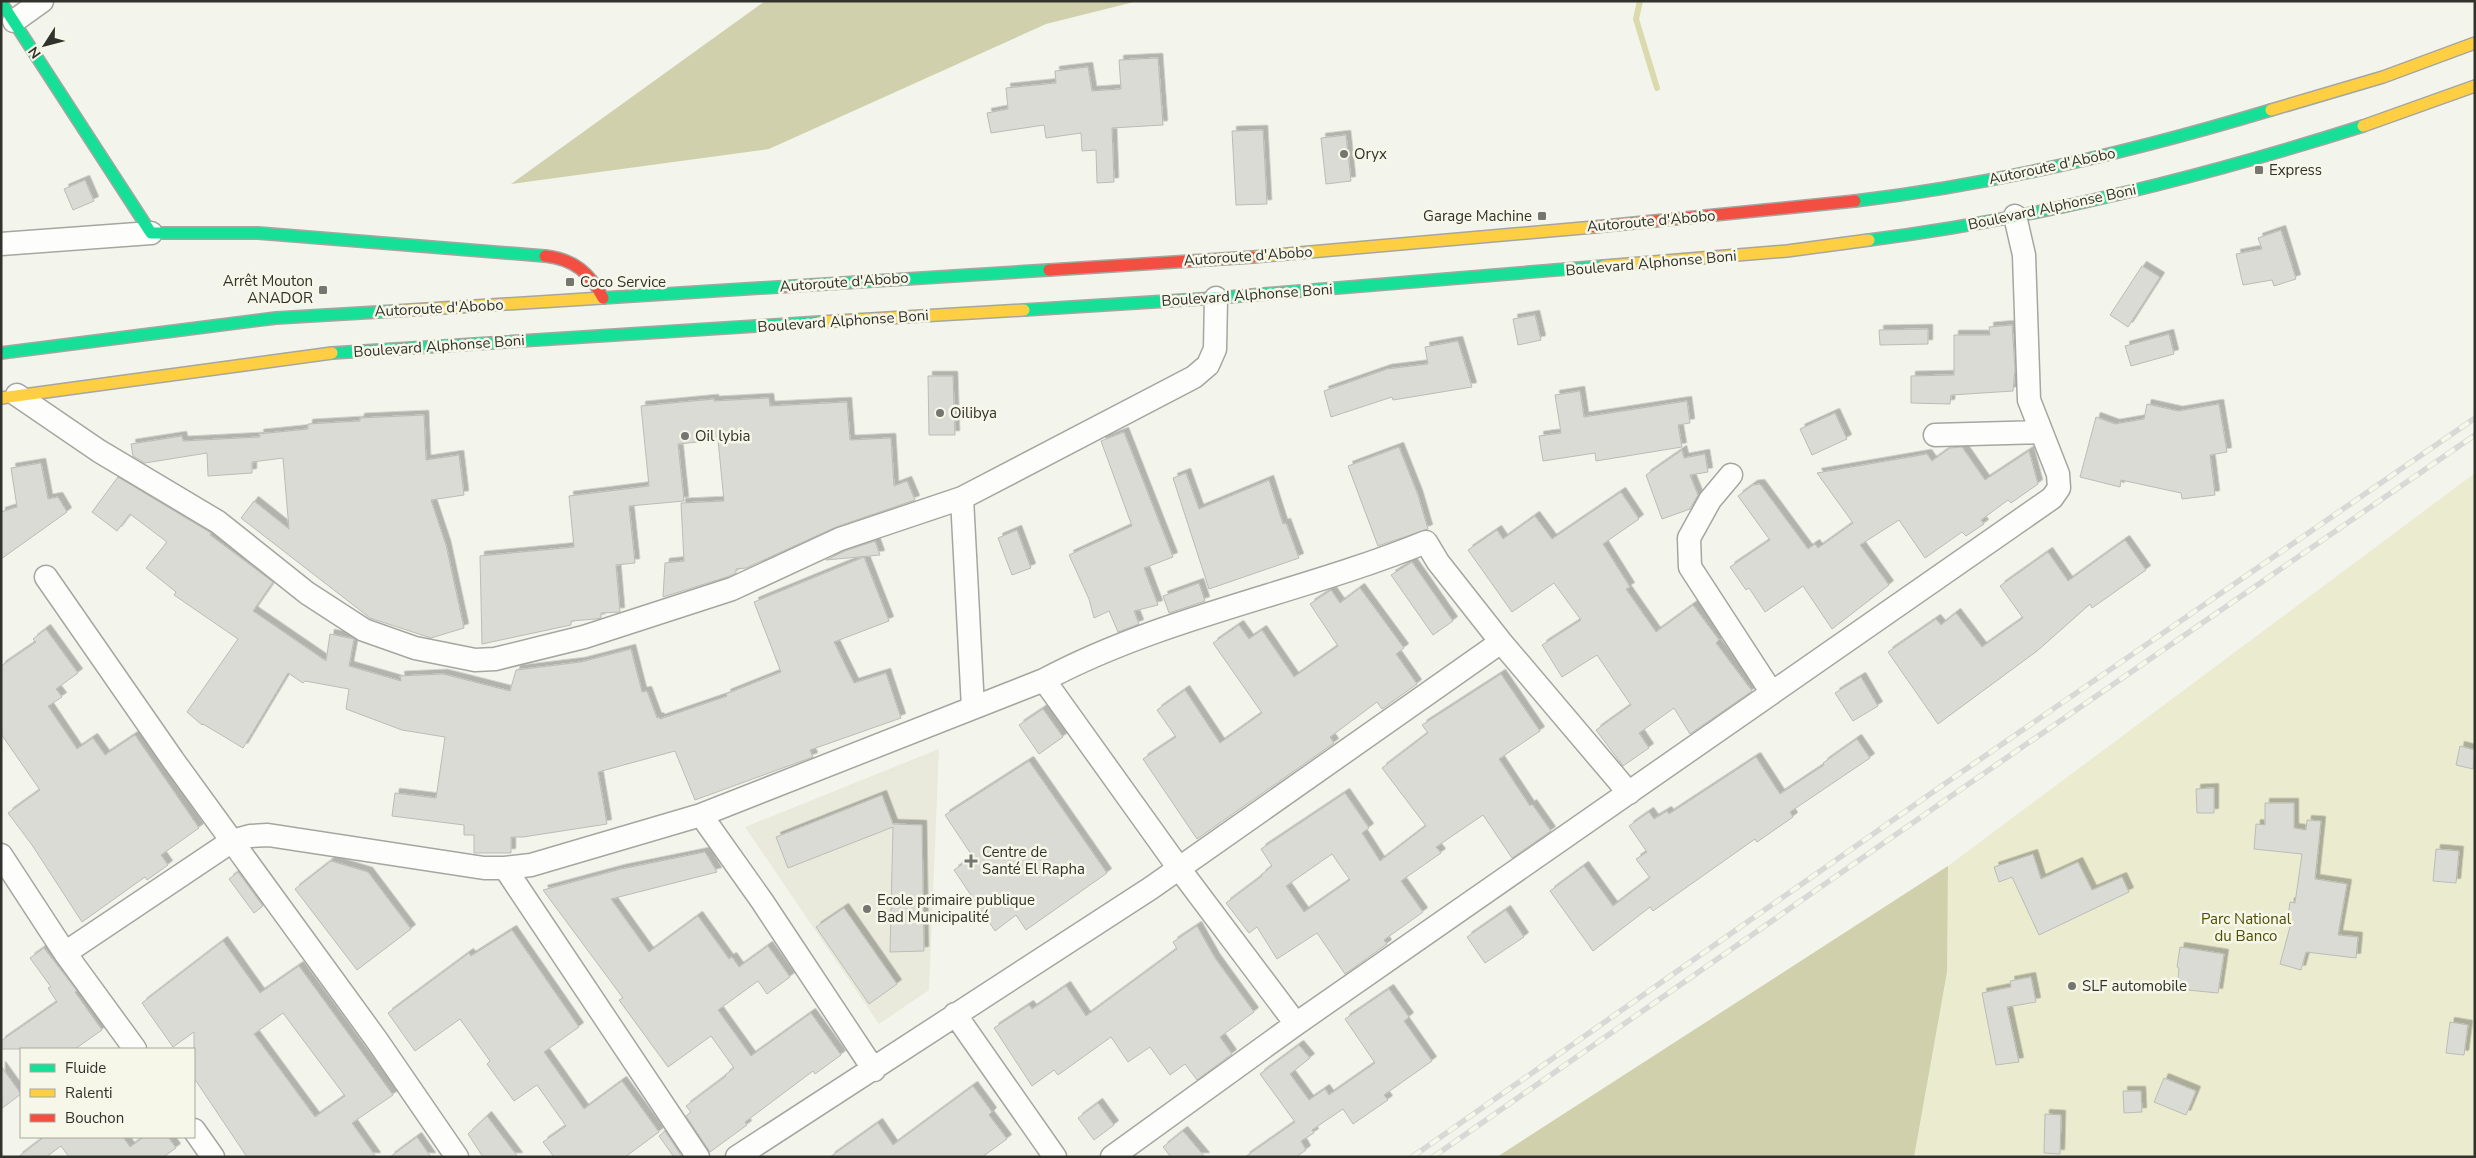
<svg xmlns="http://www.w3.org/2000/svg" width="2476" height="1158" font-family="'Nunito Sans',sans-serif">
<defs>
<filter id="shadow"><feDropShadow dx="4.5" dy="-4.5" stdDeviation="0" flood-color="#0004"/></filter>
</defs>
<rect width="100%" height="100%" fill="#f3f4ec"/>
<path fill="#e9eadb" d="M939,749L929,990L879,1024L745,827Z"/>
<path fill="#ebeccf" d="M2475,473V1157H1497L1948,866Z"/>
<path fill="#d0d1ac" d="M765,1H1138L1046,24L769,149L511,184Z
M1948,866L1947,972L1914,1157H1497Z"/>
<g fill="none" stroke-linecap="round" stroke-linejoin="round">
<path stroke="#dadaad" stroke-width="6" d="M1640,1L1636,19L1657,88"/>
</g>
<path fill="#dbdbd5" stroke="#bbbcb6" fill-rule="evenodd" filter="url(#shadow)" d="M1158,58L1163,125L1112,128L1114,182L1097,183L1096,150L1082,151L1081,133L1046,138L1044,125L991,133L987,113L1008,109L1006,88L1056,83L1055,71L1088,67L1092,91L1121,89L1119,60Z
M1263,130L1267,204L1236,205L1232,131Z
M1346,135L1351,181L1326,184L1321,138Z
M85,180L94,201L73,210L64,189Z
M2281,230L2296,279L2274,286L2272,280L2243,285L2236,254L2262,249L2258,238Z
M2142,266L2160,277L2128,327L2110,315Z
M1535,315L1541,340L1518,345L1513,319Z
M2012,325L2015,369L2013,391L1951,395L1950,404L1911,403V376L1954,375V335H1990L1989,327Z
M1928,329V344L1880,345L1879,330Z
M2169,334L2174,354L2131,366L2125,346Z
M1458,341L1472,387L1393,400L1392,397L1331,417L1324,391L1387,369L1428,364L1425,347Z
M928,376H953L955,435H929Z
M1580,391L1584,417L1687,401L1690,423L1678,425L1682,447L1596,461L1595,453L1543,461L1539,436L1561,433L1555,395Z
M769,398L770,406L847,402L850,440L891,438L894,486L907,481L915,500L836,527L746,568L736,569V573L727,577L663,597L665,563L684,561L681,503L724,501L718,440L678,444L684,501L629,506L635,563L616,565L620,612L601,613V618L596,619L571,621V625L482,644L480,556L574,547L569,496L649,486L641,406L714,399V401Z
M2147,404L2178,411L2219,404L2227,452L2210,455L2215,495L2182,499L2181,493L2121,480L2120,487L2080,477L2096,417L2115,424L2144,419Z
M1835,413L1847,439L1812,455L1800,429Z
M424,415L426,460L459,455L464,495L431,500L446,545L464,628L431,638L370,618L241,518L254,501L289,529L283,458L252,462V473L208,476L207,453L145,463L133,456L131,444L182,436L183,441L260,437L259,434L308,429V424L360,421V418Z
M1124,432L1173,557L1144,568L1158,605L1134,611L1139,624L1118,632L1109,611L1094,618L1089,599L1069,555L1132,526L1101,441Z
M1399,447L1418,495L1428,529L1378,546L1348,466Z
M1962,447L1985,480L2029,451L2038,484L2011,503L2008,500L1981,520L1984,524L1966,536L1962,532L1925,558L1899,520L1860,545L1889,585L1832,629L1803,586L1765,612L1749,588L1746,590L1730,567L1770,540L1738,496L1753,485L1760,484L1808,549L1815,544L1818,548L1853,523L1817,473L1927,454L1932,461L1950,448Z
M1682,450L1684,458L1705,454L1708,472L1690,475L1698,495L1690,509L1662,519L1646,475Z
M41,463L48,499L58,497L67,512L1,559V512L17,507L11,468Z
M1186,473L1199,509L1269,480L1283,524L1286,523L1299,558L1209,589L1173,478Z
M118,477L211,533L210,535L273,582L253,611L326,661L330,634L354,639L349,666L401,681L400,676L443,674L510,691L516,670L581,662L631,649L642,692L647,691L657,718L659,717L660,719L727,696L726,694L781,672L754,602L864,557L889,621L834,642L854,683L886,673L901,718L810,750L813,757L695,800L675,751L598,772L607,824L523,837H511V853H474V835H464V825L392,816L395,793L436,798L445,737L402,730L346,709L349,689L305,681L303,683L288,673L243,748L203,724L202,725L187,712L238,639L174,595L176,592L146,568L167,542L130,514L117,531L92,512Z
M1621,492L1639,519L1603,544L1630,587L1626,589L1656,632L1693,605L1719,640L1716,643L1752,691L1690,734L1674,708L1639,733L1649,748L1623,766L1596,730L1631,705L1597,655L1562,677L1542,645L1581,620L1554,583L1512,612L1468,550L1497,530L1503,539L1535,516L1552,539Z
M1017,530L1031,568L1012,575L998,538Z
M2125,540L2146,570L2092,608L2090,604L2037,651L1938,724L1888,652L1936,619L1941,625L1956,613L1982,647L2023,618L2000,586L2048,552L2068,581Z
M875,541L880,555L826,560L845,551Z
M1412,562L1453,621L1433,635L1391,575Z
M1199,583L1205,601L1169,613L1163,596Z
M1360,588L1404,648L1396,654L1417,684L1382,709L1377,702L1330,737L1334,743L1197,839L1143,759L1176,737L1157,710L1185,690L1220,743L1262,713L1213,643L1239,625L1249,639L1262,630L1294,677L1338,646L1310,604L1331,590L1340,603Z
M46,629L78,673L56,689L62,697L48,706L77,749L93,738L105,755L135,735L199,828L161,855L168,865L147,880L145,877L82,922L32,845L8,813L40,790L1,734V666L36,642L33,639Z
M1501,674L1540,731L1499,759L1530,806L1532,804L1551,831L1512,858L1483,815L1436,847L1441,853L1401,881L1423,912L1384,940L1387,944L1345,974L1317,933L1277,959L1257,927L1249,933L1226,903L1262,876L1261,875L1272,866L1261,849L1345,793L1369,828L1362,833L1380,861L1426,826L1382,768L1428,733L1422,725ZM1332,854L1350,880L1304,912L1286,886Z
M1861,677L1878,706L1853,721L1835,693Z
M1043,709L1063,737L1039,754L1019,725Z
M1857,739L1870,758L1790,812L1793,817L1757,842L1755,839L1653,911L1650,907L1593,951L1550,891L1584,866L1613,906L1650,878L1636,859L1647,852L1629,826L1649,812L1654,819L1667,811L1669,814L1756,757L1780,794L1824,765L1823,763Z
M2460,746L2475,750L2473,769L2456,765Z
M1029,761L1107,873L1026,930L1016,915L995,931L954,870L973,857L945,815Z
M2214,788V813H2197L2196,789Z
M882,795L893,824L922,825L924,951L890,952L893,827L788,868L776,837Z
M2265,803H2294V828L2306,830L2307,820L2321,821L2315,879L2347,884L2338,935L2358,937L2356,958L2306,952L2301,970L2280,964L2291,923L2287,922L2290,902L2295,903L2302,854L2254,849L2256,824L2265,825Z
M2436,849L2459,851L2456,883L2433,881Z
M705,852L717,872L611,899L649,952L698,916L729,959L732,957L739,967L768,946L790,977L767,994L758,981L718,1010L751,1056L811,1013L841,1055L815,1074L813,1071L745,1122L747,1125L710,1152L686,1116L691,1112L686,1106L726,1076L725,1075L734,1068L711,1036L668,1067L619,1000L623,998L543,890L621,869Z
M2033,854L2041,879L2078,862L2092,890L2122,877L2129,892L2039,935L2012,877L1999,882L1994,867Z
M331,861L368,872L411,929L357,970L295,889Z
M238,872L263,906L254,913L229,879Z
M844,908L897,984L869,1004L816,927Z
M1506,910L1524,937L1485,963L1467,937Z
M1197,926L1215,958L1254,1012L1220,1037L1232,1054L1197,1080L1185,1064L1170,1075L1150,1047L1128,1062L1111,1037L1058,1075L1054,1070L1032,1086L994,1028L1029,1005L1032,1009L1066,986L1086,1016L1177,949L1173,942Z
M512,930L579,1027L544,1052L584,1109L622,1081L659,1132L625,1157H554L543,1142L566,1126L537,1085L514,1101L487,1064L490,1061L460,1019L415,1051L388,1013L469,953L471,956Z
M223,941L260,993L299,966L393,1095L352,1123L376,1157H247L194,1078V1032L173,1047L142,1003ZM283,1013L345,1096L315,1117L254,1034Z
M2180,947L2224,954L2218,993L2177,989L2179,968L2177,967Z
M44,948L77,991L75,992L102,1030L75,1049H1V1041L57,1002L48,988L51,987L30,958Z
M2031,977L2036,1002L2007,1007L2019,1062L1996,1065L1982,993L2011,987L2010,981Z
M1389,989L1409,1017L1404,1021L1432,1061L1384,1095L1388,1100L1353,1124L1343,1109L1312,1130L1314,1133L1301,1141L1306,1150L1296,1157H1245L1295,1122L1260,1074L1299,1045L1310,1058L1290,1074L1309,1100L1325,1089L1329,1095L1375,1063L1345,1019Z
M2450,1022L2468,1025L2464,1055L2446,1053Z
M1,1066L21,1094L1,1109Z
M2164,1078L2196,1091L2186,1115L2154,1102Z
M973,1086L992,1112L989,1115L1007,1139L982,1157H830L878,1123L893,1145Z
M2123,1091H2141L2142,1112L2124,1113Z
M1098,1103L1114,1125L1094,1140L1078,1118Z
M2045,1114L2061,1115L2060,1154L2044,1153Z
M487,1116L518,1157H483L468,1134Z
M665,1131L682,1157H674L659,1136Z
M1183,1131L1205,1157H1171L1163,1147Z
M44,1137H123L130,1147L144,1137H168L176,1148L163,1157H69L61,1146L46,1157H18Z
M417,1137L431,1157H390Z"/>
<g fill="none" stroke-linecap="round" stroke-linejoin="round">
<g stroke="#a6a6a0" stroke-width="25">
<path id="street" d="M14,21L42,1
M1,244L151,233
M17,395L99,451L218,522L307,593L364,630L415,648L475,660L495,659L584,637L732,589L840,539L962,498L1194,377L1208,365L1215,349L1216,298
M1935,435L2040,432
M1731,475L1710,500L1689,538L1690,567L1772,693
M962,498L973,708
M46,577L173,760L376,1039L457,1157
M1044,680L1178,867L1296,1024
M701,815L762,901L874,1070
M1,855L65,953L135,1049
M505,868L698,1157
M65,953L232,841L250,836L268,835L484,868H505L531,865L701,815L1044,680C1164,616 1301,593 1426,542L1438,562L1501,642L1629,793
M955,1014L1055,1157
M194,1130L213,1157
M737,1157L1151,888L1501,642
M1112,1157L1296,1024L2052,498L2059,488L2058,474L2029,400L2024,255L2015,216"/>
</g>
<g stroke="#a6a6a0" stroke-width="14">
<path id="fast" d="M1,2L151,233H258L545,256
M1855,201C1996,184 2135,151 2271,110
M1869,240C2037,219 2202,177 2363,126
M602,298L1049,270
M1024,310L1216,298L1604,266
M1,353L276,318L395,311
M332,353L820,322"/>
</g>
<g stroke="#a6a6a0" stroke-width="14">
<path id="slow" d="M2271,110L2383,77L2475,43
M2363,126L2475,86
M1253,257L1594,227
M1604,266L1787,251L1869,240
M395,311L602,298
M820,322L1024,310
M1,398L332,353"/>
</g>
<g stroke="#a6a6a0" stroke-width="14">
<path id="jam" d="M1594,227L1855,201
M545,256C574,259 590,273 603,298
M1049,270L1253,257"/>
</g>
<use href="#street" stroke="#fdfdfc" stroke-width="22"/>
<use href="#fast" stroke="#16e098" stroke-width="11"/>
<use href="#slow" stroke="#ffcf43" stroke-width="11"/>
<use href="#jam" stroke="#f24e42" stroke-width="11"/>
<g stroke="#d8d9d6" stroke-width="5.5">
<path id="rail" d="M1412,1157L1953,778L2475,418
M1433,1157L1957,792L2475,435"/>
</g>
<use href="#rail" stroke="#f6f7e8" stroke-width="4" stroke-dasharray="11" stroke-linecap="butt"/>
</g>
<g fill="#767670" stroke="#f6f7e8" stroke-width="2">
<circle cx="1344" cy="154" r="5"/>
<rect x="2254" y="165" width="10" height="10" rx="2.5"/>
<rect x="1537" y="211" width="10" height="10" rx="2.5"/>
<rect x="565" y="277" width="10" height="10" rx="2.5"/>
<rect x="318" y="285" width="10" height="10" rx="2.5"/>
<circle cx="940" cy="413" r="5"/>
<circle cx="685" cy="436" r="5"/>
<path d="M968.5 853.5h5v5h5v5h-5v5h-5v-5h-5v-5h5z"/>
<circle cx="867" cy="909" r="5"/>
<circle cx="2072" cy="986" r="5"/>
</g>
<g text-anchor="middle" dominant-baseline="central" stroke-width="5" stroke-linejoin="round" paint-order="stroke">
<g font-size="15" fill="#32322d" stroke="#f6f7e8" text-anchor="start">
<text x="1354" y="154">Oryx</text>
<text x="2269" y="170">Express</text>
<text x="1532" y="216" text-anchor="end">Garage Machine</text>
<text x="313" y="281" text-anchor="end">Arrêt Mouton<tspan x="313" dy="17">ANADOR</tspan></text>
<text x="580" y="282">Coco Service</text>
<text x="950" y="413">Oilibya</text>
<text x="695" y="436">Oil lybia</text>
<text x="982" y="852">Centre de<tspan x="982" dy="17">Santé El Rapha</tspan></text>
<text x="877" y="900">Ecole primaire publique<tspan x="877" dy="17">Bad Municipalité</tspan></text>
<text x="2082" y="986">SLF automobile</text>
</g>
<g font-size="15" fill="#32322d" stroke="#f6f7e8">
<text transform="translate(2052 166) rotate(-12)">Autoroute d'Abobo</text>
<text transform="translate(2052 207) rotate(-12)">Boulevard Alphonse Boni</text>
<text transform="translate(1651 221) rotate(-5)">Autoroute d'Abobo</text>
<text transform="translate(1248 256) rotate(-4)">Autoroute d'Abobo</text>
<text transform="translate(1651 263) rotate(-5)">Boulevard Alphonse Boni</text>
<text transform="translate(844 282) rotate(-4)">Autoroute d'Abobo</text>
<text transform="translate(1247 295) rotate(-4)">Boulevard Alphonse Boni</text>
<text transform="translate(439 308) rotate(-3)">Autoroute d'Abobo</text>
<text transform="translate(843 321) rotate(-4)">Boulevard Alphonse Boni</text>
<text transform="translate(439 346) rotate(-4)">Boulevard Alphonse Boni</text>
</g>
<g font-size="15" fill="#504d01" stroke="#f6f7e8">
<text x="2246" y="919">Parc National<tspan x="2246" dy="17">du Banco</tspan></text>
</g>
</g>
<rect width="2476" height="1158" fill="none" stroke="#32322d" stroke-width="5"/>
<rect x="20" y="1048" width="175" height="90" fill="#f6f7e8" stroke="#a8a89d"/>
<rect x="30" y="1064" width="25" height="8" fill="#16e098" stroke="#a8a89d"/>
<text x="65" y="1073" font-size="15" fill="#32322d">Fluide</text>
<rect x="30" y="1089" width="25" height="8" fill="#ffcf43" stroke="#a8a89d"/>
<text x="65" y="1098" font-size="15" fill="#32322d">Ralenti</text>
<rect x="30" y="1114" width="25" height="8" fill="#f24e42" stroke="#a8a89d"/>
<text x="65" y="1123" font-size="15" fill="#32322d">Bouchon</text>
<g transform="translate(45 45) rotate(234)" stroke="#f6f7e8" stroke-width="4" paint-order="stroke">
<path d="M0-4L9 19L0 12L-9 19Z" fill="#32322d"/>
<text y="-8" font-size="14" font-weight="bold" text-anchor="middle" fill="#32322d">N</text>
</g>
</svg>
